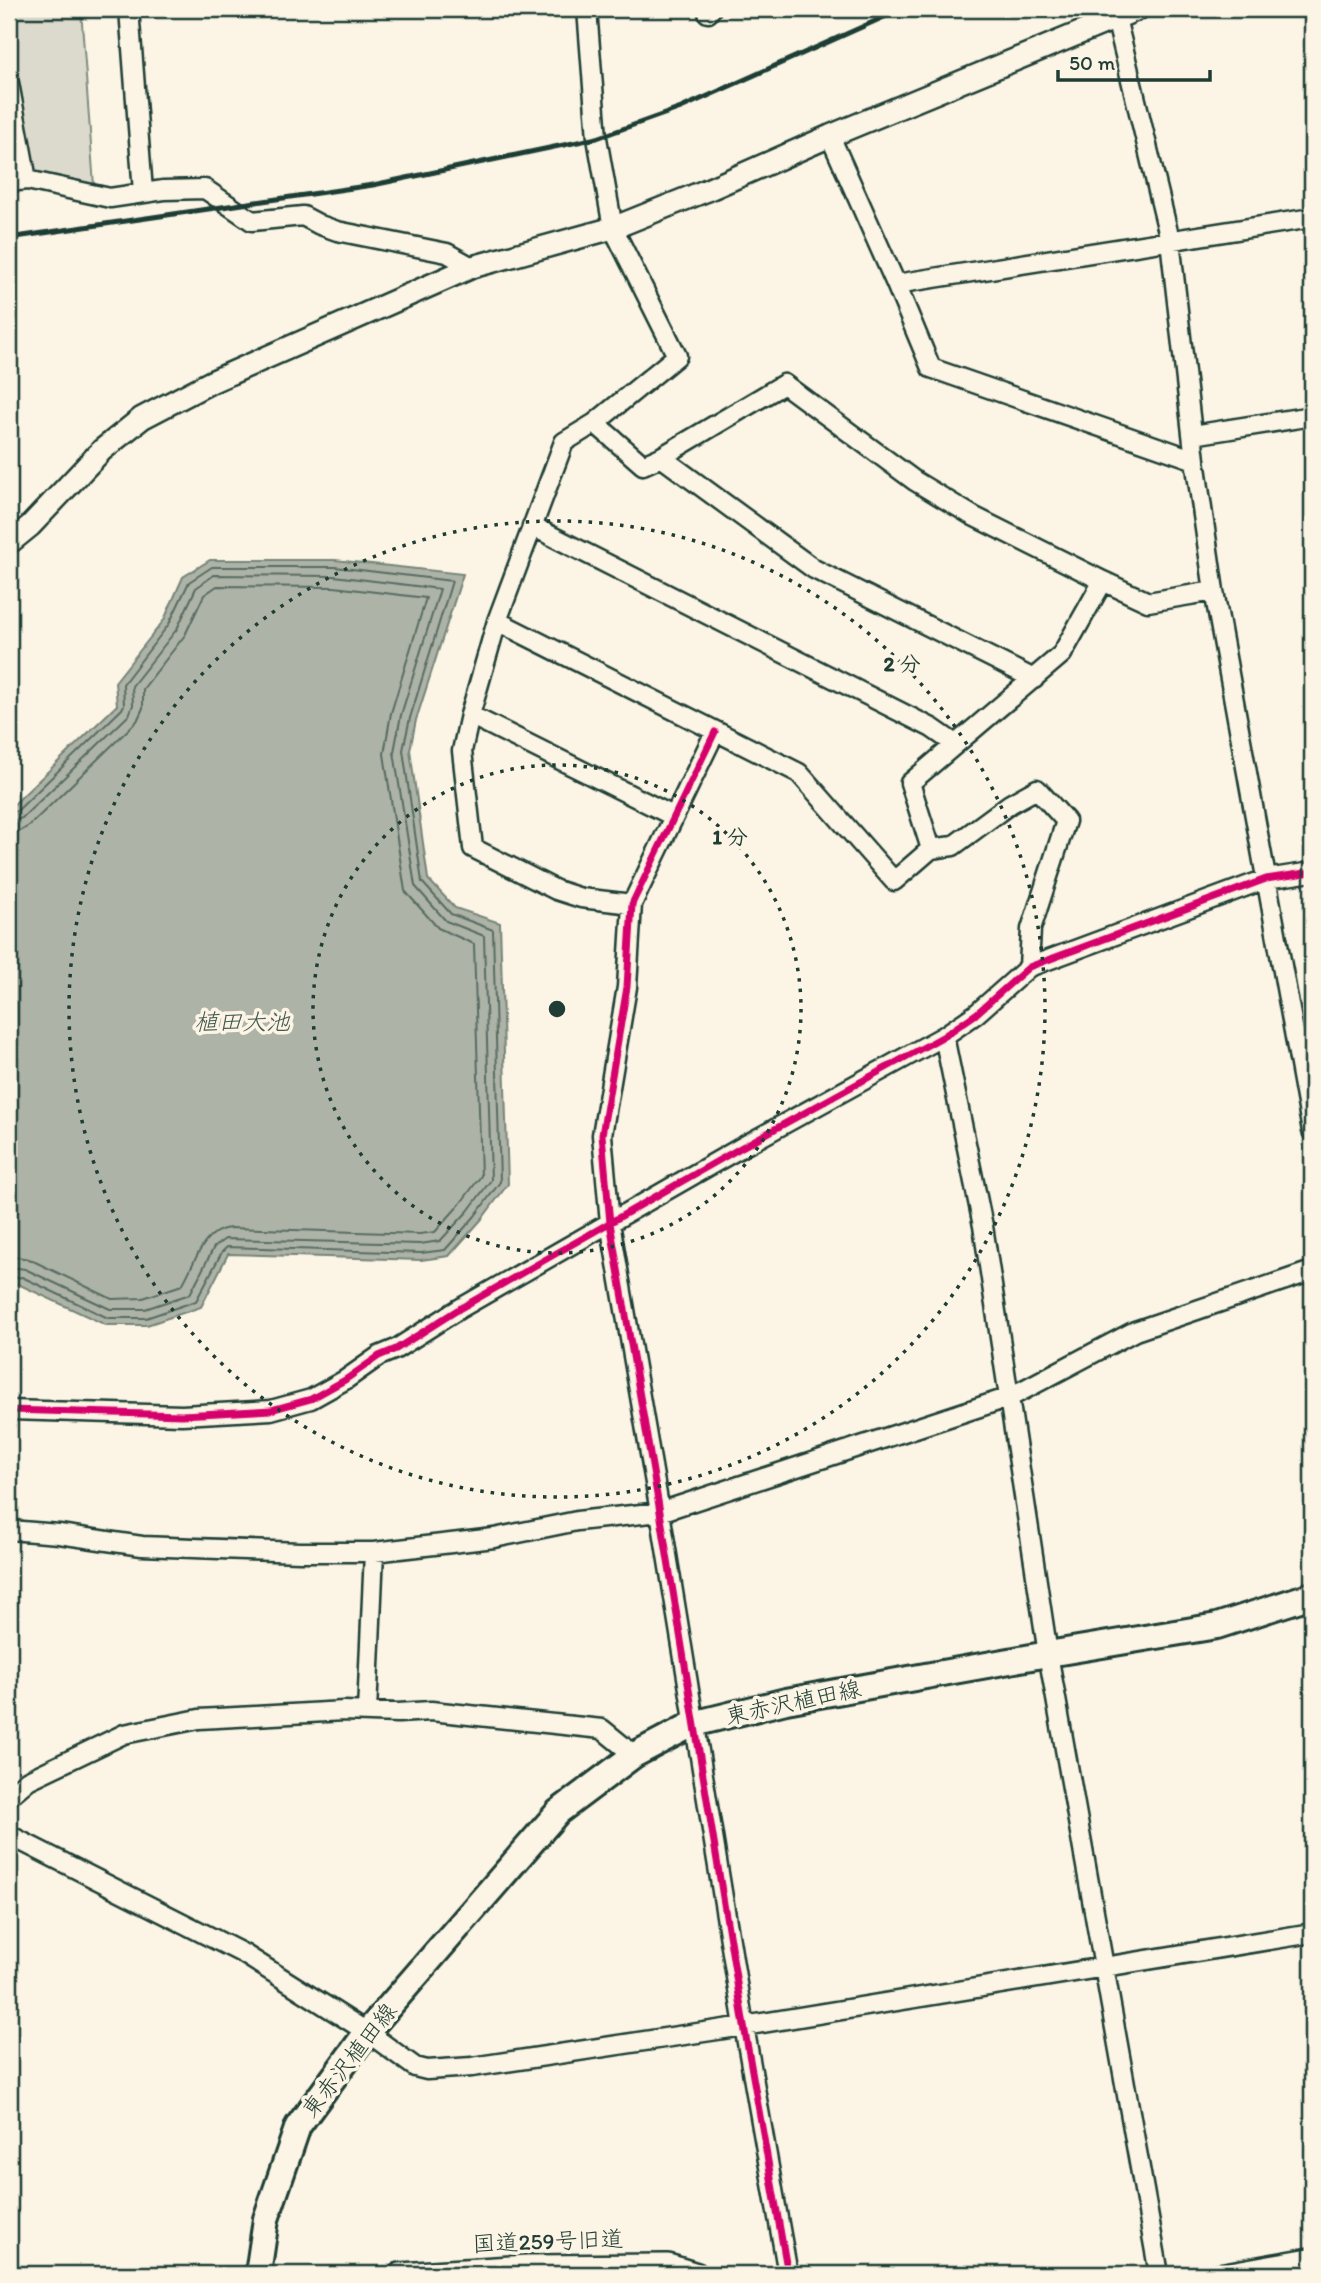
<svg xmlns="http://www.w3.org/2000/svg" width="1321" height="2283" font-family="Itim,'Klee One',sans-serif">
<rect width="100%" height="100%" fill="#fcf5e5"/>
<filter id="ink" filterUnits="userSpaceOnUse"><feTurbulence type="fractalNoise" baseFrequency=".0143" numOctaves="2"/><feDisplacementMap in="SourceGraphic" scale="14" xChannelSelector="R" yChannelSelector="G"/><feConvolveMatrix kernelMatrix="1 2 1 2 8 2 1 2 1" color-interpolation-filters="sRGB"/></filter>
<g filter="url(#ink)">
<path fill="#dcdacc" stroke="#7e8c80" stroke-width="2" d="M9,9H81L94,186L33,173L9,40Z"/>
<path fill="#aeb3a7" stroke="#758479" stroke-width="2" d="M210,560H335L463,574L416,720L410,750L428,879L455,908L500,923L508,1184L481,1220L449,1256L421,1260L228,1254L201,1307L147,1325H106L18,1284L9,1286V809L117,705L115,682L164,620L183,577Z"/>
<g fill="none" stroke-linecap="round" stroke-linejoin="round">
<path stroke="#586c62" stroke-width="2" d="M9,813L17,811L122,709L124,705L123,684L169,624L189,582L212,567H335L452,581L410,718L403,750L422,882L451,914L493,930L500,1182L475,1216L445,1250L421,1253L227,1247L222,1252L196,1301L146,1318H108L22,1277L9,1279
M9,822L22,818L129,715L133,705L132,686L177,629L196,588L214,575L334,576L440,589L401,715L394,752L415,886L446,921L484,936L491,1180L468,1211L440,1241L420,1244L225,1239L214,1247L190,1294L145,1309H110L25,1269L18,1268L9,1270
M9,833L20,831L29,826L137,721L143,708V689L185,635L204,595L217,586L334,587L426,598L391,713L384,754L405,891L438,928L474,944L481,1176L460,1204L435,1232L420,1234L230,1228C202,1230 195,1264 182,1285L143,1298L112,1299L29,1259L18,1257L9,1259"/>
<g stroke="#1f3d34" stroke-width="23">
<path id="minor" d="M129,9L143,192
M587,9L597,138L613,228L677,356L595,423L564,442L497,621L470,715L462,751L473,848L556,890L581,898L632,904
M708,13L711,9
M1116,18L1170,240L1195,460L1214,591L1312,1131
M9,83L27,180
M830,136L896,284L931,368L1195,460
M9,182L27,180L110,198L164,190L205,189L252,221L303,216L320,225L337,231L447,253L472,267
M896,284L1312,218
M595,423L643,465L661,457L784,384L915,481L973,516L1103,581L1148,602L1214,591
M1193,435L1312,416
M661,457L814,569L1034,679
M532,526L932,728L955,744
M497,621L799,773L894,881L931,849L953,846L1010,804L1037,789L1066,821L1031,929L1029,967
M470,715L673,816
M715,732L632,904L627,987L602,1135L610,1223L660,1512L744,2026L788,2274
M931,849L910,783L1062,654L1103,581
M944,1036L983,1226L1048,1654L1159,2274
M9,1410L182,1415L271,1410L311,1399L345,1380L379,1356L396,1349L459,1309L742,1147L944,1036L976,1014L1029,967L1266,879L1312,872
M9,1530L59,1534L142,1546L300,1552H374L494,1538L577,1521L660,1512L1010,1397L1135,1331L1312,1271
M367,1712L374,1552
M9,1796L28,1780L124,1734L199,1719L344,1711L398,1713L431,1711L602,1729L634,1755
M9,1835L244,1954L367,2032L415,2067L427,2070L472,2067L744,2026L1312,1933
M1216,2274L1312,2257"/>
</g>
<g stroke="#1f3d34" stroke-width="26">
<path id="tertiary" d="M9,543L30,526L102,450L142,418L211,382L472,267L613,228L705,191L830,136L1138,9
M400,2274L527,2266L668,2265L697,2274"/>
</g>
<g stroke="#1f3d34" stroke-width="30">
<path id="secondary" d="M258,2274L266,2219L298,2126L367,2032L558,1812L634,1755L693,1724L786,1701L1048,1654L1217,1626L1312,1595"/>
</g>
<use href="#minor" stroke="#fcf5e5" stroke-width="18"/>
<use href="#tertiary" stroke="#fcf5e5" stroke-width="21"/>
<use href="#secondary" stroke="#fcf5e5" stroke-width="24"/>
<path stroke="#1f3d34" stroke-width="5" d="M9,238L373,185L597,138L681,108L902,9"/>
<g stroke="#fcf5e5" stroke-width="11">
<path id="cycleway" d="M715,732L632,904L627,987L602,1135L610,1223L660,1512L744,2026L788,2274
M9,1410L182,1415L271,1410L311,1399L345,1380L379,1356L396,1349L459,1309L742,1147L944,1036L976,1014L1029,967L1266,879L1312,872"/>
</g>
<use href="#cycleway" stroke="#d6006c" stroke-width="7"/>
</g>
</g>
<g fill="none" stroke="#1f3d34" stroke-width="3.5" stroke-dasharray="3.5 7">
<circle cx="557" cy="1009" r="244"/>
<circle cx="557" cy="1009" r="488"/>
</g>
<g text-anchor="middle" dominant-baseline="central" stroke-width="7" stroke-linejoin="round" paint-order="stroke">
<g font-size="23" fill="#1f3d34" stroke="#fcf5e5">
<text transform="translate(793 1702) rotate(-12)">東赤沢植田線</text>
<text transform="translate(349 2060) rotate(-52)">東赤沢植田線</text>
<text transform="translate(548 2241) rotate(-2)">国道259号旧道</text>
</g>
<g font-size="24" font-style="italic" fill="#435a51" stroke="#fcf5e5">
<text x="242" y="1021">植田大池</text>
</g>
</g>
<circle cx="557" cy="1009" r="10" fill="#1f3d34" stroke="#fcf5e5" stroke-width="3.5"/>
<g font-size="21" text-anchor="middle" font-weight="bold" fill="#1f3d34" stroke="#fcf5e5" stroke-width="7" stroke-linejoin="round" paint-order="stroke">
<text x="902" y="671">2 分</text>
<text x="730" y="844">1 分</text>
</g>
<rect width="1321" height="2283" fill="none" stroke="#fcf5e5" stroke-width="35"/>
<rect x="18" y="18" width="1286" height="2248" fill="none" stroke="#1f3d34" stroke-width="2.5" filter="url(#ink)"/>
<path d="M1058 70v10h152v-10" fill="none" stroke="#1f3d34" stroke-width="3.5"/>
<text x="1069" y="70" font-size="21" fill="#1f3d34" stroke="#fcf5e5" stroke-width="5" paint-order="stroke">50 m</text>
</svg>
